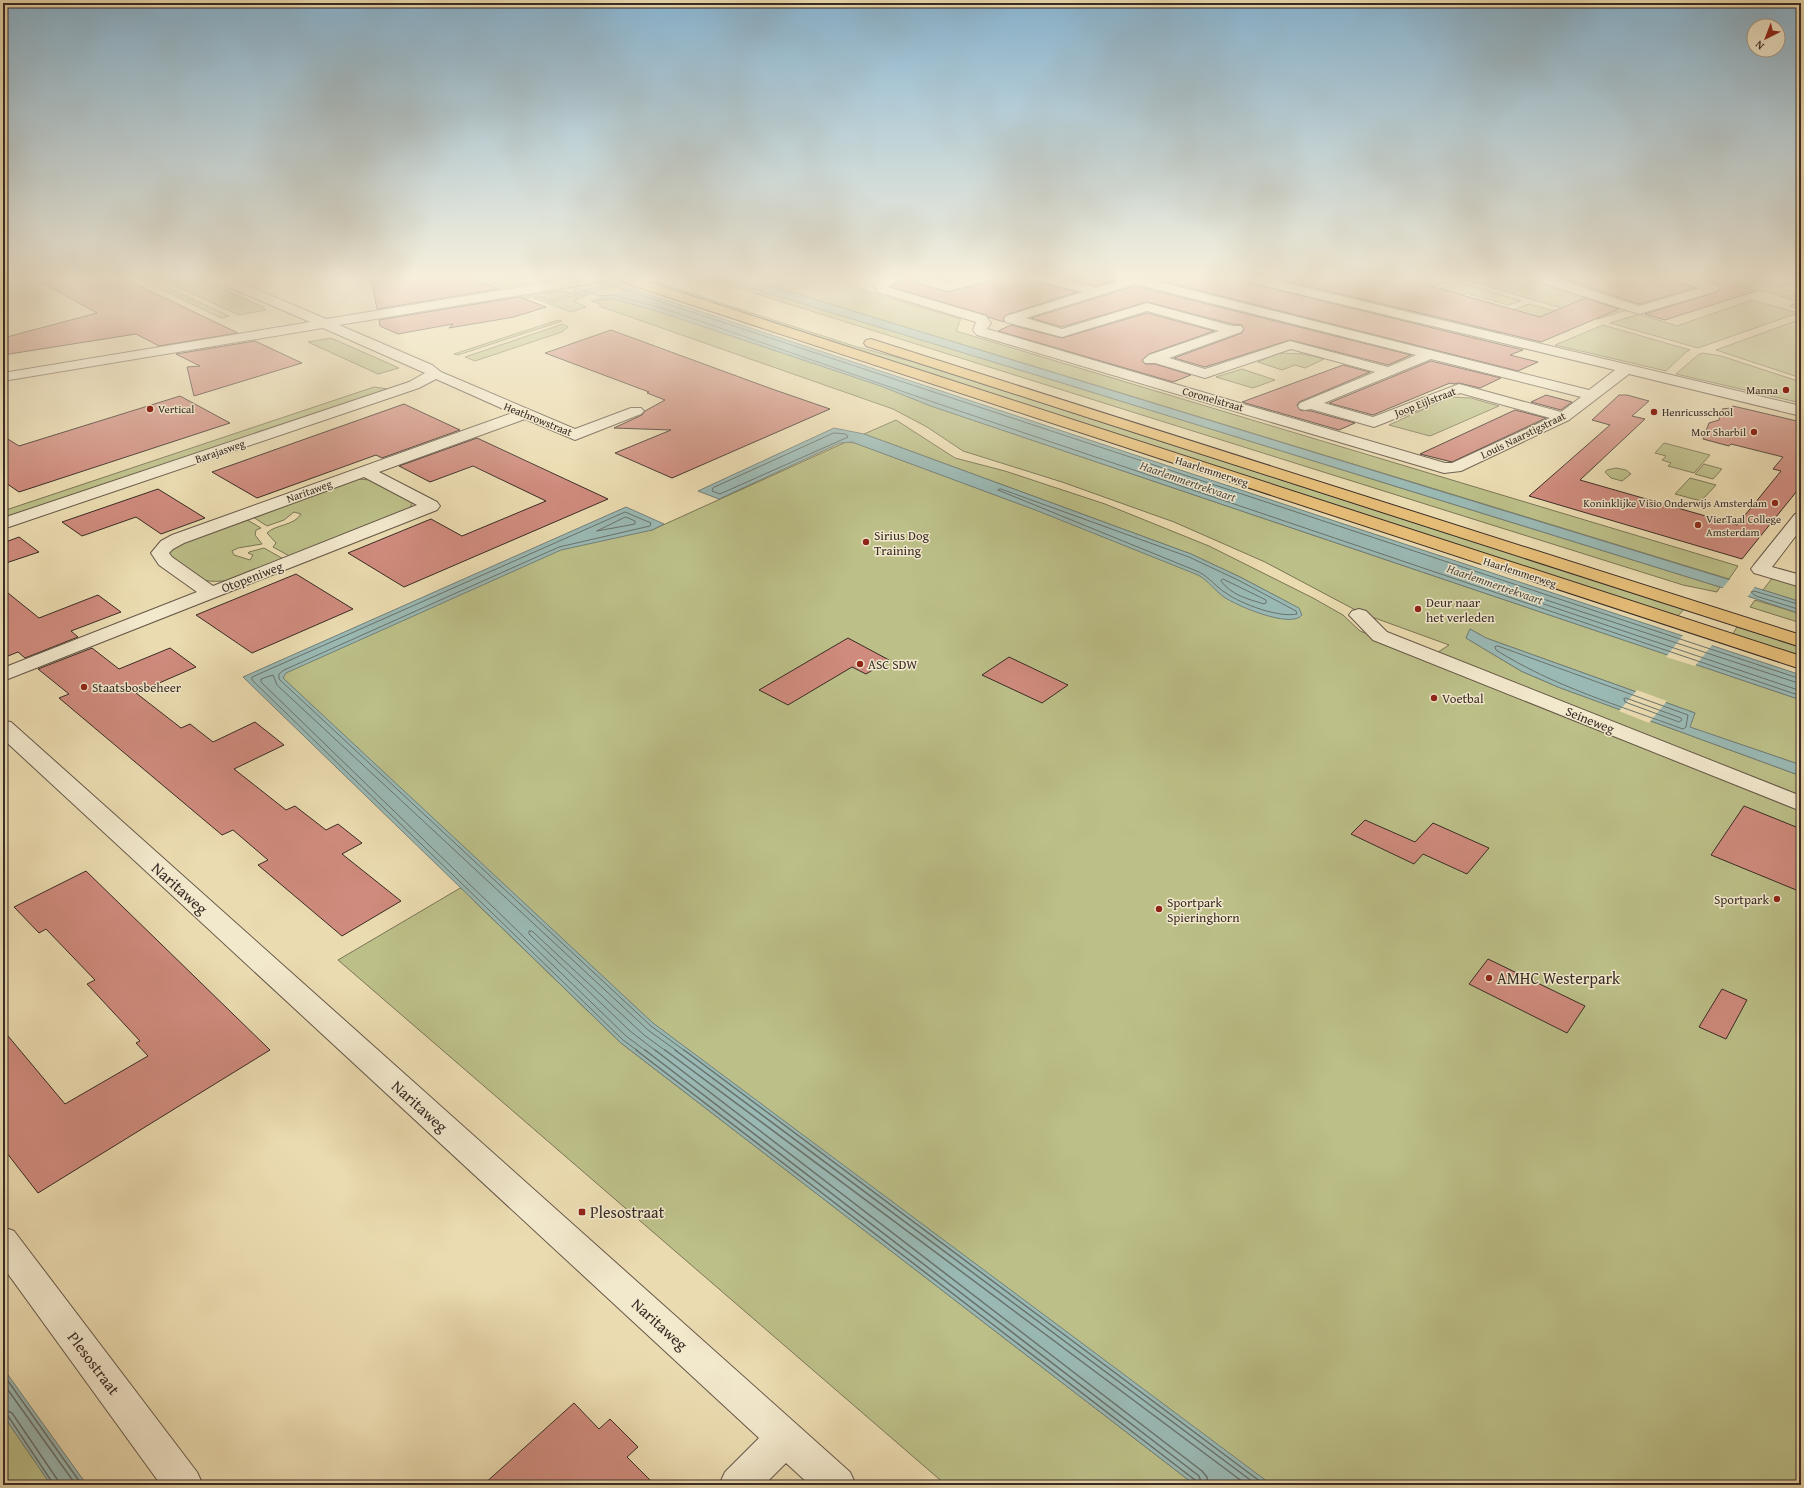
<svg xmlns="http://www.w3.org/2000/svg" width="1804" height="1488" font-family="'Gentium Book Plus',serif">
<rect width="100%" height="100%" fill="#ebdbb0"/>
<filter id="stains"><feTurbulence type="fractalNoise" baseFrequency=".005" numOctaves="4"/><feColorMatrix values="0 0 0 0 .2 0 0 0 0 .09 0 0 0 0 .02 0 0 0 .5 -.17"/></filter>
<radialGradient id="worn" r=".72"><stop offset=".6" stop-color="#630" stop-opacity="0"/><stop offset="1" stop-color="#630" stop-opacity=".3"/></radialGradient>
<path fill="#bcbf88" stroke="#7a7556" d="M137,278H146L229,316L221,318Z
M158,278H199L263,307L266,310L239,315Z
M517,278H537L543,280L496,289L471,287Z
M706,278H718L1069,385L1720,587L1717,592L1683,585Z
M745,278H842L866,291L961,319L956,331L1738,566L1729,579Z
M1406,278H1448L1453,280L1435,286Z
M1460,278H1532L1630,309L1598,319Z
M1720,278H1748L1801,294V309L1789,306L1799,302Z
M1754,278H1801V281L1783,287Z
M653,281L854,346L914,362L1684,609L1677,617L648,283Z
M1458,282L1521,301L1508,305L1466,293L1417,312L1393,306Z
M561,291L585,296L582,298L571,294L552,300L539,296L396,320L389,316Z
M571,296L579,299L574,301L575,302L586,307L571,312L534,298L539,297L552,302Z
M595,299H614L663,313L881,386L931,406L1801,700V765L1689,727L1695,713L1486,638L1470,629L1466,638L1521,671L1558,687L1801,776V1485H1246L623,1015L283,678L282,674L561,543L652,530L846,442L855,443L1289,603L1240,577L1191,554L864,434L896,420L955,458L1005,471L1105,504L1209,546L1313,598L1343,615L1360,631L1474,676L1432,656L1449,645L1361,613L1265,562L1174,522L1062,482L963,451L927,427L893,409L599,306L601,304L591,301Z
M1752,300L1798,313L1698,348L1610,323L1640,314L1677,326Z
M1529,304L1556,311L1498,333L1470,326Z
M1801,319V378L1716,350Z
M558,320L562,321L458,355L454,354Z
M563,324L568,327L562,332L475,361L465,357Z
M1603,325L1690,350L1686,352L1666,371L1555,345Z
M331,338L399,368L378,374L308,342Z
M1279,353L1304,354L1324,359L1305,368L1295,365L1282,370L1258,362Z
M1703,353L1721,356L1801,382V403L1676,374L1698,355Z
M1242,369L1275,380L1253,388L1216,377Z
M374,387L388,389L3,520V511Z
M1450,397L1471,398L1499,406L1430,436L1389,425Z
M1664,443L1710,455L1694,473L1668,466L1671,463L1662,460L1666,456L1655,453Z
M1704,464L1722,469L1713,479L1695,474Z
M1616,468L1626,470L1631,474L1622,481L1611,478L1605,472L1607,470Z
M1690,478L1716,485L1701,501L1675,494Z
M359,479L369,480L413,502L410,508L293,558L273,547L276,543L267,533C276,524 294,526 301,514L294,512L284,520L267,526L250,515L345,481Z
M244,518L261,528L256,530L255,535L262,544L238,548L232,551L234,555L250,560L253,555L248,553L249,552L264,548L287,561C262,569 226,588 200,579C191,576 176,561 168,555L174,546Z
M1773,577L1801,585V602L1763,590Z
M1755,600L1801,614V623L1750,607Z
M1737,627L1801,647V658L1732,635Z
M462,887L474,901L621,1043L1195,1485H946L338,960Z
M3,1415L51,1485H3Z"/>
<path fill="#9ab9b4" stroke="#73807b" d="M537,278H599L1801,675V700L931,406L881,386L663,313L614,299L598,300Z
M718,278H745L1763,590L1801,602V614L1720,587L1069,385Z
M834,428L864,434L1191,554L1240,577L1299,608L1302,615C1291,629 1237,606 1224,597C1214,590 1209,581 1198,575L1038,511L852,442L840,443L719,499L698,491Z
M626,507L664,524L652,530L561,550L286,673L283,678L653,1023L1272,1485H1195L621,1043L243,677Z
M1470,629L1486,638L1695,713L1690,727L1801,765V776L1558,687L1521,671L1466,638Z
M3,1368L87,1485H51L3,1415Z"/>
<path fill="#ebdbb0" d="M552,278H606L620,283L567,292L540,281Z
M624,284L633,287L592,300L583,297Z
M1731,578L1756,585L1746,599L1721,590Z
M1684,634L1713,644L1695,666L1666,657Z
M1637,690L1667,701L1649,723L1619,711Z"/>
<g fill="none" stroke-linecap="round" stroke-linejoin="round">
<path stroke="#69726c" stroke-width="1" d="M601,282L1801,679
M573,287L599,296L614,295L665,309L933,402L1801,696
M834,433L846,434L848,437L720,494L712,491L713,488Z
M1001,489L1189,557L1238,580L1296,611L1297,614C1279,618 1241,604 1226,593C1216,587 1210,578 1199,572L998,490Z
M626,517L635,521V524L597,531Z
M1223,579L1266,600V603L1264,604C1248,599 1231,595 1221,581Z
M1801,605L1754,591L1751,592L1756,596L1801,610
M1498,646L1688,715L1686,727L1683,729C1620,706 1553,686 1496,650L1495,647Z
M1801,684L1534,596L1531,597L1532,600L1801,691
M1626,698L1681,718L1682,720L1679,722L1625,702L1624,699Z
M638,1051L623,1040L252,680V677L625,512L651,523L650,526L559,547L284,670L279,674V679L651,1026L685,1051
M646,1051L626,1036L261,682V679L273,675L277,685L648,1030L677,1051
M656,1051L630,1031L529,934V931H532L644,1035L666,1051"/>
<path stroke="#69726c" stroke-width="1.5" d="M636,1050L1195,1480L1197,1485
M645,1050L1199,1476L1202,1485
M655,1050L1202,1471L1207,1477L1208,1485
M665,1050L1247,1485
M675,1050L1257,1485
M684,1050L1265,1485
M3,1374L82,1485
M3,1383L76,1485
M3,1409L12,1413L57,1479L59,1485
M3,1414L8,1416L54,1485"/>
</g>
<path fill="#cf8b7d" stroke="#382b25" d="M33,278H123L238,333L159,346L136,334L3,355V338L97,313Z
M403,278H468L498,289L377,309L372,283Z
M904,278H912L915,282L947,292L989,282L992,278H1035L1038,282L1077,292L1006,315L1003,318L1004,322L988,317L986,315L891,287Z
M1065,278H1120V279L1096,286Z
M1150,278H1242L1249,283L1523,350L1510,355L1538,362L1518,371Z
M1274,278H1402L1540,317L1585,298L1619,309L1541,342Z
M1561,278H1675L1678,282L1695,288L1639,304Z
M1701,278H1714L1756,291L1665,320L1645,314L1717,292L1720,289L1717,284Z
M1135,286L1411,355L1388,365L1290,340L1205,367L1174,358L1242,333L1244,330L1242,325L1232,324L1147,302L1062,327L1031,318Z
M519,297L546,307L514,317L449,328L453,324L398,334L380,326L379,320Z
M1147,313L1214,331L1149,354L1142,360L1145,364H1155L1191,375L1173,382L998,331L1011,325L1062,338Z
M611,330L772,389L830,409L672,478L615,453L671,430L614,428L642,415L645,411L665,400L647,393L649,392L545,353Z
M255,341L302,363L194,396L187,367L200,366L176,354Z
M1431,361L1501,378L1480,388L1459,383L1454,384L1450,383L1373,415L1329,403Z
M1343,365L1370,372L1299,402L1297,405L1300,410L1311,411L1355,423L1339,430L1242,402Z
M1546,395L1572,402L1561,410L1531,402Z
M1619,395H1627L1649,401L1632,416L1645,419L1580,480L1737,525L1781,471L1773,469L1783,457L1731,444L1729,446L1703,439L1709,423L1719,420L1722,409L1730,408L1733,406L1801,422V486L1742,559L1529,496L1610,425L1592,420Z
M180,396L230,423L19,492L3,481V436L19,446Z
M404,404L460,430L382,458L376,455L257,498L212,472Z
M1515,410L1546,418L1452,462L1420,454Z
M477,438L608,499L404,587L348,553L431,519L462,536L546,501L473,466L430,482L399,466Z
M158,489L205,518L161,534L136,517L82,536L62,522Z
M19,537L39,552L3,564V543Z
M296,574L353,609L252,653L196,615Z
M3,589L39,618L98,595L121,612L71,631L78,637L25,658L18,652L3,658Z
M848,638L889,660L866,674L852,667L788,705L759,690Z
M92,648L119,669L170,648L196,667L136,693L181,728L190,724L213,742L255,722L284,745L234,769L286,810L295,806L326,830L338,824L362,843L342,854L401,901L342,936L258,865L268,860L233,830L222,835L59,698L69,694L38,669Z
M1009,657L1068,685L1042,703L982,675Z
M1744,806L1801,829V892L1711,855Z
M1365,820L1415,842L1433,823L1489,848L1467,874L1423,854L1414,864L1351,834Z
M86,871L270,1050L38,1193L3,1148V1030L65,1104L148,1056L136,1043L140,1041L87,984L95,980L46,929L39,933L14,907Z
M1488,959L1585,1006L1567,1033L1469,984Z
M1722,989L1747,1000L1726,1039L1699,1027Z
M574,1403L599,1429L610,1419L638,1447L627,1457L655,1485H483Z"/>
<g fill="none" stroke-linecap="round" stroke-linejoin="round">
<g stroke="#655748" stroke-width="2">
<path id="minor" d="M213,278H230L326,319L576,278H606L600,282L339,325L432,365L441,372L575,429L631,408H641L644,411L641,414L575,440L525,419L379,472L437,502L440,506L437,510L3,681V668L197,592L159,565L151,553L161,541L172,535L512,413L436,379L419,388L3,529V518L409,382L425,373L323,328L3,381V373L310,322L215,281ZM364,477L417,505L213,586L172,557L169,553L173,549L184,543Z
M886,278H903L887,287L986,316L991,323L987,329L1445,463H1452L1550,418L1460,393L1374,427L1311,409L1305,410L1300,409L1298,406L1300,403L1375,372L1291,349L1205,378L1155,363H1145L1143,360L1149,355L1219,331L1147,311L1062,337L1006,322L1004,319L1006,316L1083,292L1038,281L1036,278H1058L1096,288L1122,280L1121,278H1143L1589,390L1615,370L1249,282L1243,278H1266L1801,406V416L1629,374L1569,420L1461,471L1444,473L977,335L973,330L976,322L878,292L874,285ZM1135,284L1416,355L1388,367L1290,341L1205,369L1169,358L1241,332L1243,329L1241,326H1232L1147,303L1062,329L1026,318ZM1431,359L1581,397L1561,412L1459,384L1373,417L1324,403Z
M913,278H932L948,283L968,278H991L989,281L947,291L915,281Z
M1534,278H1553L1639,306L1700,288L1678,281L1676,278H1695L1717,285L1719,288L1717,291L1639,314L1536,281Z
M1801,513V529L1772,567L1801,575V587L1754,573L1751,569L1754,565L1795,514Z
M1359,609L1366,611L1387,632L1801,796V811L1373,640L1349,615L1352,611Z
M3,721L11,722L850,1472L856,1485H810L786,1463L764,1485H719L725,1472L759,1438L3,739Z
M3,1227L14,1231L197,1472L203,1485H161L3,1267Z"/>
</g>
<g stroke="#382b25" stroke-width="2">
<path id="major" d="M617,278H636L1801,656V669L619,281Z
M871,339L1801,635V647L866,346L864,343L866,340Z"/>
</g>
<use href="#minor" fill="#f2e8cc" fill-rule="evenodd"/>
<use href="#major" fill="#e6be78" fill-rule="evenodd"/>
</g>
<linearGradient id="sky" x2="0" y2="1"><stop stop-color="#89b6d3"/><stop offset="0.57" stop-color="#f6efdb"/><stop offset="1" stop-color="#f6efdb" stop-opacity="0"/></linearGradient>
<rect width="1804" height="487" fill="url(#sky)"/>
<g fill="#8f2418" stroke="#f2e8cc" stroke-width="1.5">
<circle cx="1786" cy="390" r="4"/>
<circle cx="150" cy="409" r="4"/>
<circle cx="1654" cy="412" r="4"/>
<circle cx="1754" cy="432" r="4"/>
<circle cx="1775" cy="503" r="4"/>
<circle cx="1698" cy="525" r="4"/>
<circle cx="866" cy="542" r="4"/>
<circle cx="1418" cy="609" r="4"/>
<circle cx="860" cy="664" r="4"/>
<circle cx="84" cy="687" r="4"/>
<circle cx="1434" cy="698" r="4"/>
<circle cx="1777" cy="899" r="4"/>
<circle cx="1159" cy="909" r="4"/>
<circle cx="1489" cy="978" r="4"/>
<rect x="578" y="1208" width="8" height="8" rx="2"/>
</g>
<g text-anchor="middle" dominant-baseline="central" stroke-width="3" stroke-linejoin="round" paint-order="stroke">
<g font-size="11" fill="#382b25" stroke="#f2e8cc" text-anchor="end">
<text x="1778" y="390">Manna</text>
<text x="158" y="409" text-anchor="start">Vertical</text>
<text x="1662" y="412" text-anchor="start">Henricusschool</text>
<text x="1746" y="432">Mor Sharbil</text>
<text x="1767" y="503">Koninklijke Visio Onderwijs Amsterdam</text>
<text x="1706" y="519" text-anchor="start">VierTaal College<tspan x="1706" dy="13">Amsterdam</tspan></text>
</g>
<g font-size="11" fill="#382b25" stroke="#f2e8cc">
<text transform="translate(1213 399) rotate(16)">Coronelstraat</text>
<text transform="translate(1425 402) rotate(-21)">Joop Eijlstraat</text>
<text transform="translate(538 419) rotate(22)">Heathrowstraat</text>
<text transform="translate(1523 435) rotate(-26)">Louis Naarstigstraat</text>
<text transform="translate(220 451) rotate(-19)">Barajasweg</text>
<text transform="translate(1212 471) rotate(18)">Haarlemmerweg</text>
<text transform="translate(309 491) rotate(-20)">Naritaweg</text>
<text transform="translate(1520 572) rotate(18)">Haarlemmerweg</text>
</g>
<g font-size="12" font-style="italic" fill="#504e49" stroke="#f2e8cc">
<text transform="translate(1188 481) rotate(19)">Haarlemmertrekvaart</text>
<text transform="translate(1495 584) rotate(19)">Haarlemmertrekvaart</text>
</g>
<g font-size="13" fill="#382b25" stroke="#f2e8cc" text-anchor="start">
<text x="874" y="535">Sirius Dog<tspan x="874" dy="15">Training</tspan></text>
<text x="1426" y="602">Deur naar<tspan x="1426" dy="15">het verleden</tspan></text>
<text x="868" y="664">ASC SDW</text>
<text x="92" y="687">Staatsbosbeheer</text>
<text x="1442" y="698">Voetbal</text>
<text x="1769" y="899" text-anchor="end">Sportpark</text>
<text x="1167" y="902">Sportpark<tspan x="1167" dy="15">Spieringhorn</tspan></text>
</g>
<g font-size="13" fill="#382b25" stroke="#f2e8cc">
<text transform="translate(252 577) rotate(-21)">Otopeniweg</text>
<text transform="translate(1590 720) rotate(22)">Seineweg</text>
</g>
<g font-size="16" fill="#382b25" stroke="#f2e8cc">
<text transform="translate(180 888) rotate(42)">Naritaweg</text>
<text transform="translate(420 1106) rotate(42)">Naritaweg</text>
<text transform="translate(660 1324) rotate(42)">Naritaweg</text>
<text transform="translate(94 1363) rotate(53)">Plesostraat</text>
</g>
<g font-size="16" fill="#382b25" stroke="#f2e8cc" text-anchor="start">
<text x="1497" y="978">AMHC Westerpark</text>
<text x="590" y="1212">Plesostraat</text>
</g>
</g>
<rect width="1804" height="1488" fill="none" stroke="#ebdbb0" stroke-width="16"/>
<rect x="4" y="4" width="1796" height="1480" fill="none" stroke="#382b25" stroke-width="2"/>
<rect x="8" y="8" width="1788" height="1472" fill="none" stroke="#382b25"/>
<g transform="translate(1766 38) rotate(222)"><circle r="19" fill="#f2e8cc" stroke="#a89c89"/>
<path d="M0-3L7 15L0 10L-7 15Z" fill="#8f2418"/>
<text y="-6" font-size="11" font-weight="bold" text-anchor="middle" fill="#382b25">N</text>
</g>
<rect width="100%" height="100%" filter="url(#stains)"/>
<rect width="100%" height="100%" fill="url(#worn)"/>
</svg>
